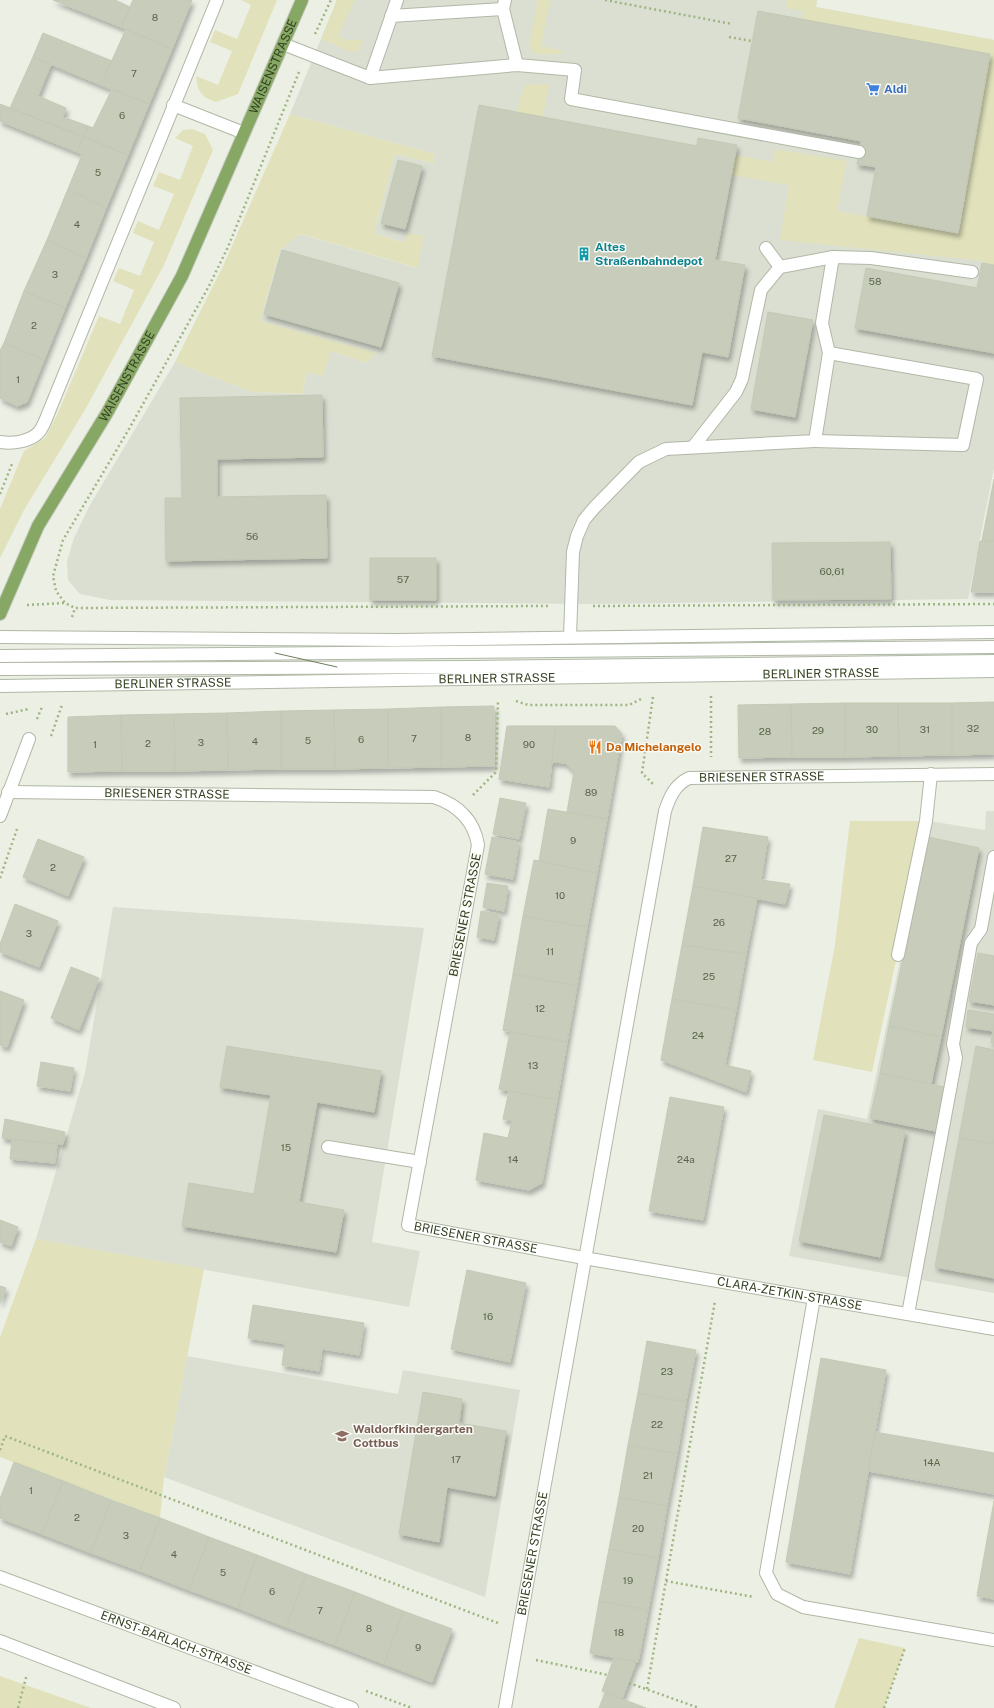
<svg xmlns="http://www.w3.org/2000/svg" width="994" height="1708" font-family="'Public Sans',sans-serif">
<defs>
<filter id="shadow"><feDropShadow dx="2.5" dy="4.5" stdDeviation="2" flood-color="#0004"/></filter>
</defs>
<rect width="100%" height="100%" fill="#ebefe4"/>
<path fill="#dbdfd2" d="M337,0H817L816,7L994,40V468L968,599L589,604L110,600L80,594L68,580L67,561L74,538L90,505L175,362L252,392L302,394L307,372L331,351L367,363L375,353L260,321L280,249L300,234L417,268L405,243L374,233L395,154L433,163L435,154L290,114Z
M986,811H994V1293L789,1256L818,1109L867,1119L929,821L985,830Z
M113,907L424,928L372,1242L420,1251L409,1307L36,1239L85,1073Z
M187,1356L398,1394L403,1370L520,1390L485,1597L164,1477Z"/>
<path fill="#e1e2bb" d="M241,0H277L238,94L216,102C201,97 198,92 196,76L218,85L232,51L210,42L215,30L237,39L251,5Z
M337,0H355L338,36L346,40H364L358,51L351,52L321,39Z
M538,0H550L541,46L563,51L560,54H539L533,53L529,47Z
M787,0H817L816,7L994,40V265L975,260L780,240L789,185L731,175L735,155L772,162L775,149L847,161L837,211L957,233L990,54L802,19L803,11L786,8Z
M549,84L543,117L517,112L524,85Z
M290,114L435,154L433,163L395,154L374,233L404,243L408,233L423,236L418,268L301,234L280,249L260,321L376,353L367,363L331,351L323,376L307,372L302,394L252,392L175,362L224,264Z
M192,129L205,134L213,150L164,265L86,408L24,510L0,558V509L24,451L45,438L57,415L99,316L120,324L134,290L113,281L119,268L140,276L154,242L133,233L138,221L159,230L174,194L153,186L159,172L180,180L193,146L175,138L183,130Z
M850,821H926L872,1072L813,1060L835,945Z
M36,1239L204,1269L164,1477L160,1518L0,1457V1337Z
M859,1638L905,1648L884,1708H834Z
M0,1676L91,1708H0Z"/>
<path fill="#c8cdbb" stroke="#c3c9b5" filter="url(#shadow)" d="M53,0H115L130,7L121,27Z
M133,0H192L172,49L121,27Z
M758,11L990,54L958,233L867,216L876,167L857,164L861,141L738,118Z
M126,29L172,49L149,104L101,85Z
M43,33L112,61L101,85L33,57Z
M33,57L51,64L38,96L66,108L63,117L88,126L84,137L10,108Z
M112,89L149,104L128,155L84,137L88,126L93,128Z
M0,104L84,137L77,152L0,121Z
M479,105L697,146L698,138L737,145L715,260L745,265L728,357L702,352L692,405L432,356Z
M84,137L128,155L106,208L68,189L82,155L77,152Z
M398,160L422,166L405,229L381,223Z
M68,189L106,208L86,258L47,240Z
M47,240L86,258L65,308L24,291Z
M282,250L399,283L381,347L264,314Z
M982,263L994,265V353L855,328L866,268L977,288Z
M24,291L65,308L44,360L4,343Z
M768,312L813,320L795,417L751,409Z
M4,343L44,360L27,402L17,406L0,398V351Z
M322,395L323,457L217,459V497L326,495L327,558L166,561L165,498H182L180,398Z
M994,479V541H982Z
M980,541H994V592H971Z
M890,542L891,599L773,600L772,543Z
M370,558H436V600H370Z
M994,702V754L952,755V703Z
M845,703H898L899,756L845,757Z
M845,703V757H792L791,704Z
M898,703H952V755L899,756Z
M791,704L792,757L739,758L738,705Z
M494,706V766L441,767V707Z
M441,707V767L388,768V709Z
M388,709V768L335,769L334,710Z
M334,710L335,769H281V711Z
M281,711V769L228,770L227,713Z
M227,713L228,770L175,771L174,714Z
M174,714L175,771H122L121,715Z
M121,715L122,771L68,772V717Z
M507,726H556L549,787L499,779Z
M556,726H615L622,734L607,819L567,812L574,772L565,763L552,762Z
M500,798L526,803L519,839L493,834Z
M548,809L607,819L597,873L539,861Z
M703,827L768,837L761,880L790,884L785,904L693,886Z
M492,837L519,842L513,879L485,874Z
M928,837L979,848L941,1037L889,1026Z
M38,839L84,857L68,896L23,877Z
M534,860L597,873L587,927L523,916Z
M487,883L508,886L504,911L483,907Z
M693,886L757,898L746,954L682,945Z
M15,904L58,921L39,967L0,952V944Z
M481,911L499,914L494,940L477,937Z
M523,916L587,927L577,986L513,974Z
M682,945L746,954L736,1010L672,999Z
M978,953L994,956V1005L969,1001Z
M71,967L99,978L79,1030L51,1018Z
M513,974L577,986L567,1042L503,1030Z
M0,991L24,1000L7,1047L0,1045Z
M672,999L736,1010L725,1065L751,1071L746,1092L661,1060Z
M968,1010L994,1014V1043H991L993,1031L966,1027Z
M889,1026L941,1037L931,1084L880,1073Z
M510,1032L567,1042L557,1100L499,1089Z
M227,1046L381,1071L374,1112L317,1102L299,1202L344,1210L336,1252L182,1226L189,1183L254,1194L271,1095L220,1087Z
M976,1046L994,1050V1144L959,1138Z
M41,1062L74,1068L70,1091L37,1086Z
M880,1073L944,1087L935,1131L870,1118Z
M509,1091L557,1100L542,1183L529,1190L476,1180L484,1133L508,1138L512,1121L503,1119Z
M670,1097L724,1107L703,1220L649,1211Z
M824,1115L905,1131L880,1257L799,1241Z
M5,1119L65,1132L63,1144L2,1138Z
M959,1138L994,1144V1278L935,1267Z
M12,1140L57,1144L55,1163L10,1159Z
M0,1220L18,1227L11,1246L0,1242Z
M467,1270L526,1283L510,1362L451,1349Z
M0,1286L6,1288L0,1303Z
M253,1305L364,1323L359,1355L322,1349L319,1371L282,1365L285,1344L248,1338Z
M647,1341L696,1350L686,1402L638,1393Z
M821,1358L886,1370L850,1574L786,1562Z
M423,1392L462,1399L459,1423L506,1431L495,1496L447,1487L439,1542L399,1534Z
M638,1393L686,1402L677,1454L628,1445Z
M875,1432L994,1453V1494L868,1471Z
M628,1445L677,1454L667,1506L619,1497Z
M14,1462L63,1481L42,1534L0,1518V1499Z
M63,1481L111,1500L91,1553L42,1534Z
M619,1497L667,1506L658,1558L609,1549Z
M111,1500L160,1518L140,1571L91,1553Z
M994,1501V1599L977,1596Z
M160,1518L209,1537L189,1590L140,1571Z
M209,1537L257,1555L238,1608L189,1590Z
M609,1549L658,1558L648,1610L599,1601Z
M257,1555L306,1574L286,1627L238,1608Z
M306,1574L355,1592L335,1645L286,1627Z
M355,1592L403,1611L384,1664L335,1645Z
M599,1601L648,1610L638,1662L590,1653Z
M403,1611L452,1629L432,1682L384,1664Z
M614,1658L636,1662L622,1699L602,1691Z
M605,1693L622,1699L646,1708H599Z"/>
<g fill="none" stroke-linecap="round" stroke-linejoin="round">
<g stroke="#b0b8a6" stroke-width="14">
<g id="minor">
<path d="M505,0L503,9L517,65"/>
<path d="M391,16L503,9"/>
<path d="M283,44L370,78L517,65L575,70L571,99L859,152"/>
<path d="M370,78L397,0"/>
<path d="M173,105L244,133"/>
<path d="M766,248L780,267"/>
<path d="M815,441L963,445L977,379L829,353"/>
<path d="M0,442C12,444 30,442 39,432C44,426 47,416 50,409L217,0"/>
<path d="M693,447L736,392L742,379L761,290L780,267L833,257L871,258L972,272"/>
<path d="M0,637L396,640L994,632"/>
<path d="M570,637L573,552L577,536L584,520L594,508L639,462L666,449L815,441L829,353L822,323L833,257"/>
<path d="M0,656L994,647"/>
<path d="M0,669L469,667L994,661"/>
<path id="s1" d="M0,686L994,671"/>
<path id="s2" d="M8,792L434,797C458,805 474,820 478,845L408,1225L584,1258L994,1329"/>
<path d="M0,816L29,739"/>
<path d="M898,955L926,821L931,774"/>
<path d="M328,1147L420,1162"/>
<path d="M814,1298L766,1573L777,1594L803,1607L994,1640"/>
<path d="M908,1314L956,1058L953,1044L971,943L981,929L994,857"/>
<path id="s3" d="M0,1577L352,1708"/>
<path d="M0,1641L174,1708"/>
<path id="s4" d="M505,1708L665,811C670,796 675,785 689,778L994,774"/>
</g>
</g>
<g stroke="#c6cac1" stroke-width="14">
<g id="major">
<path id="s5" d="M0,614L38,526L107,413L182,276L302,0"/>
</g>
</g>
<path stroke="#9fb581" stroke-width="2.5" stroke-dasharray="2 3" stroke-linecap="butt" d="M605,0L732,24
M315,34L331,0
M729,37L752,41
M299,72L228,247L209,286L129,429L63,540L53,576L56,591L65,603L75,608L550,606
M0,494L12,464
M27,605L64,603
M593,606L994,604
M72,617L75,608
M711,696V757
M653,697L642,773L653,784
M516,701L528,705H629L641,699
M6,714L29,709
M37,719L42,707
M51,736L62,705
M473,795L496,772L498,700
M0,878L17,829
M0,1450L5,1436L498,1623
M666,1581L754,1597
M536,1660L608,1675
M629,1683L699,1708
M647,1689L715,1301
M366,1691L412,1708
M18,1708L27,1674
M884,1708L905,1648"/>
<use href="#minor" stroke="#fff" stroke-width="12"/>
<use href="#major" stroke="#87a864" stroke-width="12"/>
<path stroke="#6e7e5c" stroke-width="1" d="M275,653L337,667"/>
</g>
<defs>
<g id="supermarket-bare" transform="scale(1.08)"><path d="M-6-5.5h2.5l.6 2H6L4.5 2H-2.5L-4.4-4H-6ZM-1.5 3.2a1.3 1.3 0 1 0 .1 0ZM3 3.2a1.3 1.3 0 1 0 .1 0Z" fill="#3f7fe0" stroke="#f9faf5" stroke-width="2.5" paint-order="stroke"/></g>
<g id="building-bare" transform="scale(1.08)"><path d="M-4-6H4V6H1V3H-1V6H-4ZM-2.5-4.3h1.7v1.8h-1.7ZM.8-4.3h1.7v1.8H.8ZM-2.5-1h1.7V.8h-1.7ZM.8-1h1.7V.8H.8Z" fill="#0f9aa8" stroke="#f9faf5" stroke-width="2.5" paint-order="stroke"/></g>
<g id="restaurant-bare" transform="scale(1.08)"><path d="M-5-6h1v4h1v-4h1v4h1v-4h1v5L-1.5 .5V6h-2V.5L-5-1ZM5-6V6H3V1.5H1.5Q1.5-4 5-6Z" fill="#e8710a" stroke="#f9faf5" stroke-width="2.5" paint-order="stroke"/></g>
<g id="school-bare" transform="scale(1.08)"><path d="M0-5L7-2L0 1L-7-2ZM-4 1L0 2.5L4 1V4Q0 6-4 4Z" fill="#8d6e63" stroke="#f9faf5" stroke-width="2.5" paint-order="stroke"/></g>
</defs>
<g fill-rule="evenodd">
<use href="#supermarket-bare" x="873" y="89"/>
<use href="#building-bare" x="584" y="254"/>
<use href="#restaurant-bare" x="595" y="747"/>
<use href="#school-bare" x="342" y="1436"/>
</g>
<g text-anchor="middle" dominant-baseline="central" stroke-width="3" stroke-linejoin="round" paint-order="stroke">
<g font-size="10" fill="#586548">
<text x="155" y="17">8</text>
<text x="134" y="73">7</text>
<text x="122" y="115">6</text>
<text x="98" y="172">5</text>
<text x="77" y="224">4</text>
<text x="55" y="274">3</text>
<text x="875" y="281">58</text>
<text x="34" y="325">2</text>
<text x="18" y="379">1</text>
<text x="252" y="536">56</text>
<text x="832" y="571">60,61</text>
<text x="403" y="579">57</text>
<text x="973" y="728">32</text>
<text x="872" y="729">30</text>
<text x="925" y="729">31</text>
<text x="818" y="730">29</text>
<text x="765" y="731">28</text>
<text x="468" y="737">8</text>
<text x="414" y="738">7</text>
<text x="361" y="739">6</text>
<text x="308" y="740">5</text>
<text x="255" y="741">4</text>
<text x="201" y="742">3</text>
<text x="148" y="743">2</text>
<text x="95" y="744">1</text>
<text x="529" y="744">90</text>
<text x="591" y="792">89</text>
<text x="573" y="840">9</text>
<text x="731" y="858">27</text>
<text x="53" y="867">2</text>
<text x="560" y="895">10</text>
<text x="719" y="922">26</text>
<text x="29" y="933">3</text>
<text x="550" y="951">11</text>
<text x="709" y="976">25</text>
<text x="540" y="1008">12</text>
<text x="698" y="1035">24</text>
<text x="533" y="1065">13</text>
<text x="286" y="1147">15</text>
<text x="513" y="1159">14</text>
<text x="686" y="1159">24a</text>
<text x="488" y="1316">16</text>
<text x="667" y="1371">23</text>
<text x="657" y="1424">22</text>
<text x="456" y="1459">17</text>
<text x="932" y="1462">14A</text>
<text x="648" y="1475">21</text>
<text x="31" y="1490">1</text>
<text x="77" y="1517">2</text>
<text x="638" y="1528">20</text>
<text x="126" y="1535">3</text>
<text x="174" y="1554">4</text>
<text x="223" y="1572">5</text>
<text x="628" y="1580">19</text>
<text x="272" y="1591">6</text>
<text x="320" y="1610">7</text>
<text x="369" y="1628">8</text>
<text x="619" y="1632">18</text>
<text x="418" y="1647">9</text>
</g>
<g font-size="12" fill="#334221" stroke="#f9faf5">
<text stroke="none"><textPath href="#s5" startOffset="613">WAISENSTRASSE</textPath></text>
<text stroke="none"><textPath href="#s5" startOffset="270">WAISENSTRASSE</textPath></text>
<text stroke="none"><textPath href="#s1" startOffset="821">BERLINER STRASSE</textPath></text>
<text stroke="none"><textPath href="#s1" startOffset="497">BERLINER STRASSE</textPath></text>
<text stroke="none"><textPath href="#s1" startOffset="173">BERLINER STRASSE</textPath></text>
<text stroke="none"><textPath href="#s4" startOffset="1026">BRIESENER STRASSE</textPath></text>
<text stroke="none"><textPath href="#s2" startOffset="159">BRIESENER STRASSE</textPath></text>
<text transform="translate(465 915) rotate(-79)">BRIESENER STRASSE</text>
<text stroke="none"><textPath href="#s2" startOffset="950">BRIESENER STRASSE</textPath></text>
<text stroke="none"><textPath href="#s2" startOffset="1269">CLARA-ZETKIN-STRASSE</textPath></text>
<text stroke="none"><textPath href="#s4" startOffset="157">BRIESENER STRASSE</textPath></text>
<text stroke="none"><textPath href="#s3" startOffset="188">ERNST-BARLACH-STRASSE</textPath></text>
</g>
<g font-size="12" font-weight="bold" fill="#366cbe" stroke="#f9faf5" text-anchor="start">
<text x="884" y="89">Aldi</text>
</g>
<g font-size="12" font-weight="bold" fill="#0d838f" stroke="#f9faf5" text-anchor="start">
<text x="595" y="247">Altes<tspan x="595" dy="14">Straßenbahndepot</tspan></text>
</g>
<g font-size="12" font-weight="bold" fill="#c56008" stroke="#f9faf5" text-anchor="start">
<text x="606" y="747">Da Michelangelo</text>
</g>
<g font-size="12" font-weight="bold" fill="#785e54" stroke="#f9faf5" text-anchor="start">
<text x="353" y="1429">Waldorfkindergarten<tspan x="353" dy="14">Cottbus</tspan></text>
</g>
</g>
</svg>
